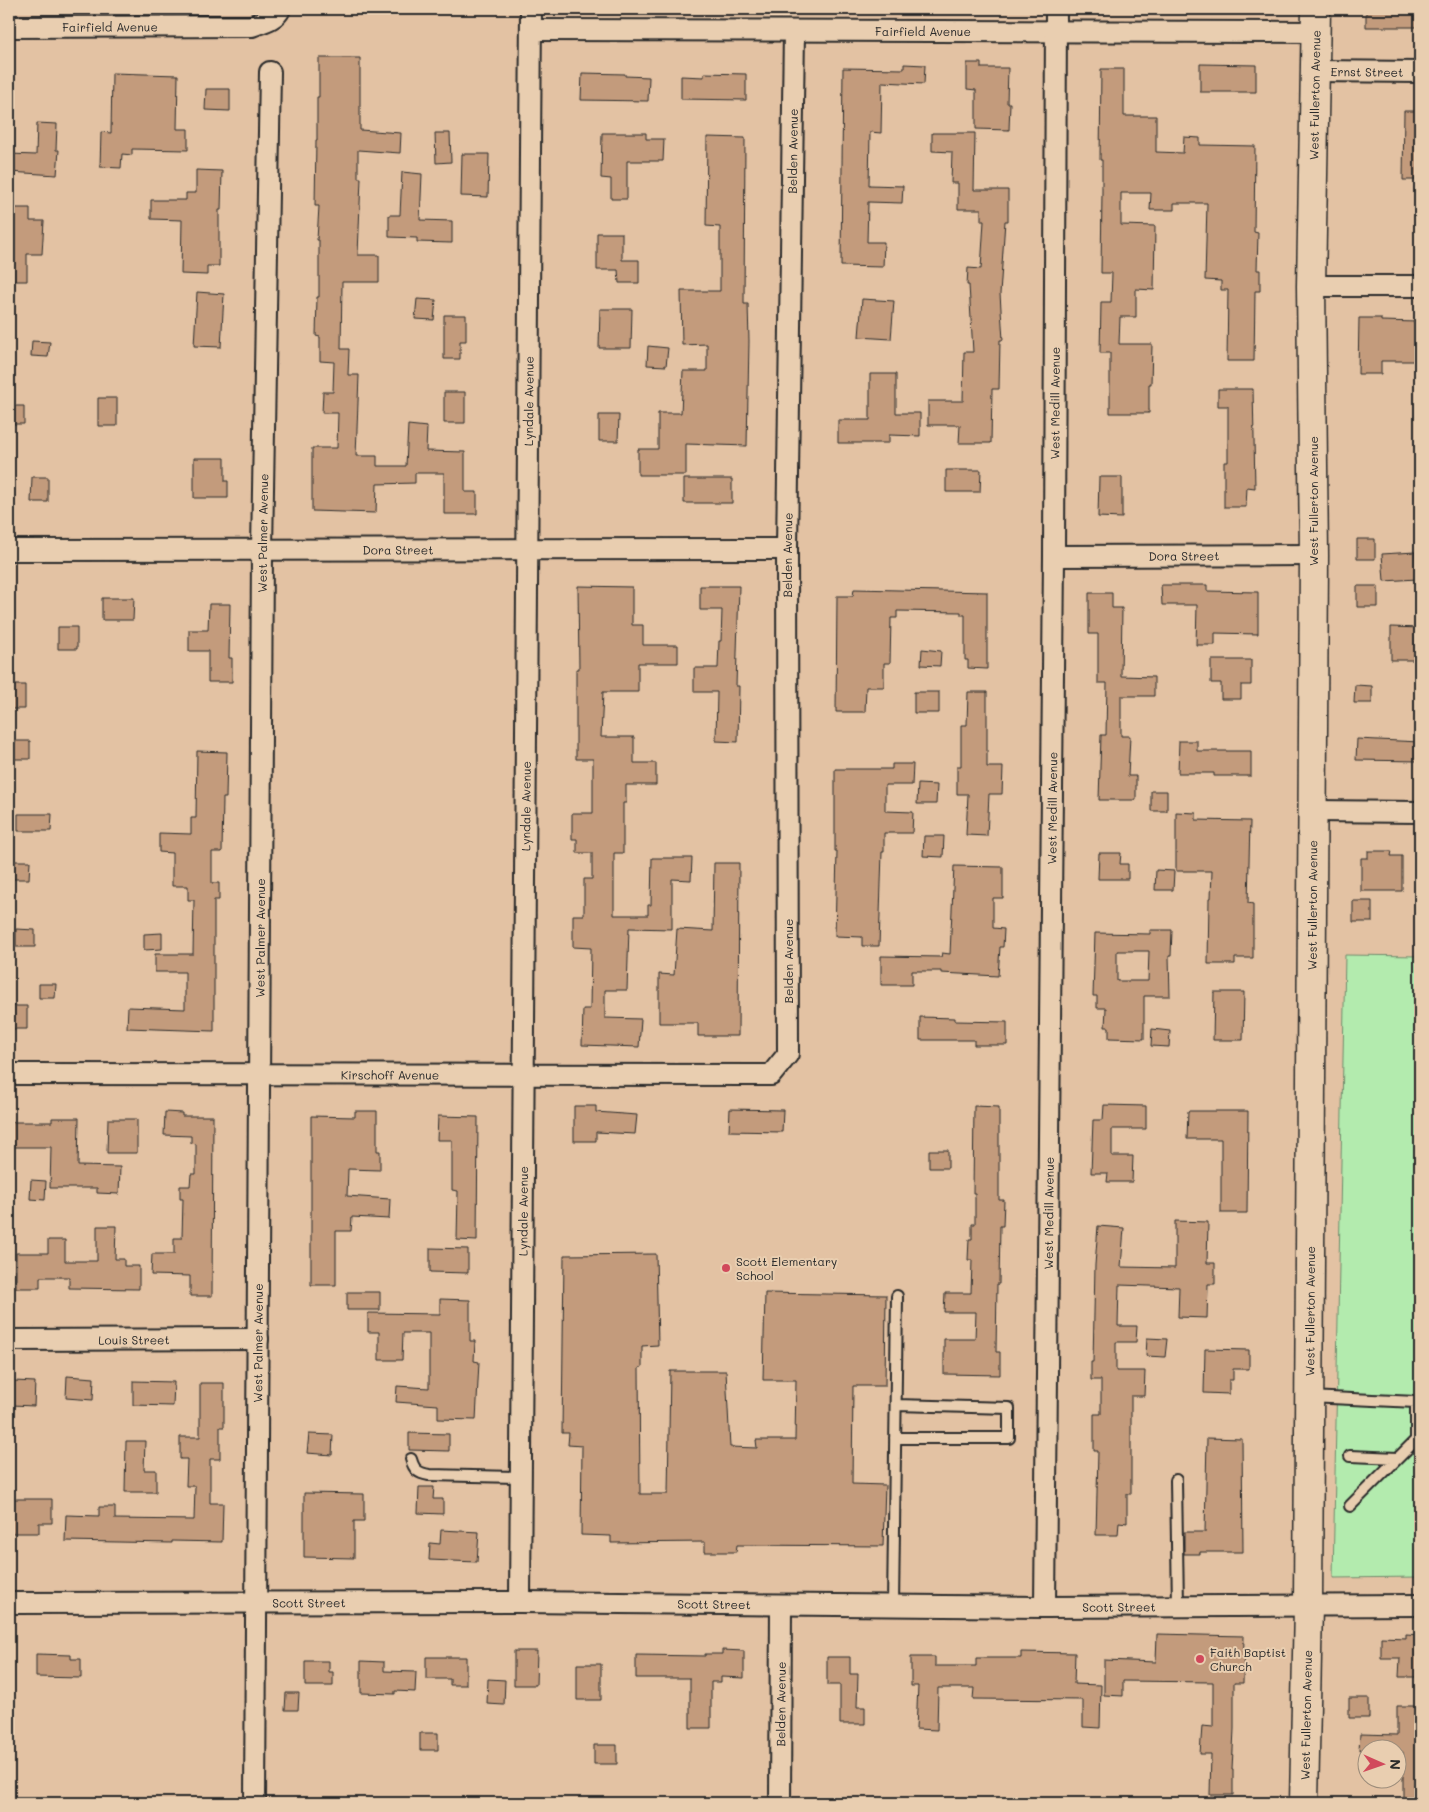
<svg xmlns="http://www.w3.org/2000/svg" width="1429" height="1812" font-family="Mali,sans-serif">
<rect width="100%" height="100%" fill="#e3c2a3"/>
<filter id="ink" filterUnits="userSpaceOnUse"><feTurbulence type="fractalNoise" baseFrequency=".02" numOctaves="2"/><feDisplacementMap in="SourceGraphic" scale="10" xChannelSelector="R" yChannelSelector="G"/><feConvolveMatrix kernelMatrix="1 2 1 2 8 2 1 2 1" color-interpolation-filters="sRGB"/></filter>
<g filter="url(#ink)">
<path fill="#b3ebae" stroke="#6f8b6c" d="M1345,955L1420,956V1577L1333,1578Z"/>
<path fill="#c39b7c" stroke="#2b2b2b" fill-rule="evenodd" d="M1366,9H1420V27H1366Z
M319,58H360V130L401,133L400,153L358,150V178H361L358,255H379V282H342L341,349H349L348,375H359L356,456H377V466H406L408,425L427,427L426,451L465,452V492H477V514H444V473H415V483L377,484L376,513L312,511V448H337L338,413H322L323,392H333L334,362L320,361V337L316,336L317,297H319V240H317L319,206H315L316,140H317V97H319Z
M967,63H981V68H1008L1007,103H1010L1009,130L976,129V90L967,89Z
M904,64L925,65L924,84L882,82L881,133L870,132L869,185L903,186L902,203L868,202L867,242H884L883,267L841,266L843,68L904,69Z
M1200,64L1256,65V92H1200Z
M1101,69H1124V116H1156V152L1183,153L1184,137L1200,138V145L1255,146L1254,232L1258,233L1257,270H1260V291H1255L1254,361H1227L1228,290H1221V281L1205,280L1207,203H1174V210H1150L1151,193H1121V225L1155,226L1154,290L1136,289V317H1120L1119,344H1152L1151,384H1149V413H1110V353H1100L1101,302H1111L1112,273H1101L1102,192V160H1100Z
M112,73L178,75L177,129H188V150L132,149V155L122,154L121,168L100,167L101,132L111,133Z
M582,73L625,74V76L649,77L648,101L581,100Z
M704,73L746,74V100L681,99V76L704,77Z
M206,89H230V111L205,110Z
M1404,111H1420V180H1403Z
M37,123L57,124L56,150H59L57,175L9,172V154L36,155Z
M435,133H450L451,162L436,163Z
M602,133H646V139H664L663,161H627V199H611V179L601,178Z
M932,133H975L974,190H1008V221H1005L1000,294L1003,340H1000L999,389H992L991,443H959L960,425H928V401H963L964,352H973L969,285H967L968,268L981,269L984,221H981V209H958V183H951L952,152L932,151Z
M707,137L745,138L744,304H748L749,341L747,446L686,444V475H638V449H658V413H681L683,371H707V344L682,345L681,291H720V227L706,226Z
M462,154H489L488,197L461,196Z
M196,170L222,171L221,210H219V266H207V275L181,274L182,220L151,219V200H186V193H196Z
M402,172L422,174L420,220L452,221V243L417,242V238L389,237V215H400Z
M9,208H30V221H44L42,254H27V281H9Z
M597,233H622V260H639V283H619L618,270H597Z
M197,292L224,294L221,347L194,346Z
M417,299L436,300L434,320L415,319Z
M862,299L894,301L891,339L859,337Z
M600,309H632L631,348H599Z
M444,315H466V341H460V359H444Z
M1359,318H1381V321L1417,322V361H1381V374H1358Z
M32,341L50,342L48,357L31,356Z
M648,346L668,348L666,366L647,365Z
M870,374H896V413H920V436L889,435V443H838V420H870Z
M1218,389H1253L1255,488L1247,487L1246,507H1224V462H1228V406H1218Z
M444,392H465V423H444Z
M98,398H117V426H98Z
M9,406H24V424H9Z
M599,415H619L618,441H599Z
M194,458H225V481H228V498H194Z
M946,470H981L980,492H946Z
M32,477H48V502H31Z
M1099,477H1122V518L1098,517Z
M684,479H732V503H684Z
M1357,539H1375V559H1357Z
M1415,552L1417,579L1384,581L1382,554Z
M1161,585H1207V591L1258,592V634L1215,633V645H1196L1197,605H1162Z
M578,586L632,587V625H643V645H678V663H638V692H603L601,737H634V763H656V785H626V803H623V853H614V915H648V905H651L652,858H692L691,880L672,879V929L629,928L627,990H605V1018L641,1019L639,1047L582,1045L583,1009H590L591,948L573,947V915H584V879H592V853H577V839H572V813H593V759H576V669H579Z
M700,586H739L736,686H739L738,742L716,741L717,692H694V668H718L719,641H721L722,610H700Z
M1357,586H1378V607H1357Z
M854,589L987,592V669L968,668V660H965V615H961V612L897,611V618H891L890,663H884V687H866L865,712H836L837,596H853Z
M1089,593H1112V608H1122L1121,676L1154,677V696H1121V736H1130L1128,776H1136V800H1099L1101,735H1106L1107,683H1098V634H1089Z
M102,598H134L133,620H102Z
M209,604H230L229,658H232V682H208V651H189V630H208Z
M58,627H77V649H58Z
M1391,627L1420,628V660H1391Z
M922,649L941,651L940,666L921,665Z
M1211,660H1251V685H1241V699H1221V683H1211Z
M9,685H25V709H9Z
M1355,685L1372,686V703H1354Z
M914,692H939V713H914Z
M968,692H987V767H1003L1002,794H989L987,836L966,835L968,794H957V766H961V725H967Z
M1357,739L1420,742V761L1356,760Z
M9,741H30V759H9Z
M1179,741H1197V751H1251V776H1214V773H1178Z
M197,751L227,752L226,798H223L222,852H212V883H219V900H214V1031L127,1028L128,1007L185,1009V972H155V954H193L194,900H188V886H172V853L159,852V833L191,834V818H196Z
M892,764H913L912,785H885V811L913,812L912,833H884V852H882L879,946H862V937L835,936L837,851H835V769H892Z
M918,784L937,785L936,804H917Z
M1151,791H1167V811H1151Z
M1176,812L1196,813V820L1250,821L1248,903L1253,904V958H1235V964H1208L1209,898H1211L1212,871H1176Z
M18,814H52L51,831H18Z
M924,836H944L943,857L923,856Z
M1368,851H1392L1391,856H1402V891H1361V858H1368Z
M1099,853H1121L1120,864H1128V879H1098Z
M13,861H30L29,879H13Z
M714,863H739L738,1036H698V1023H659V974L674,975L677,929L713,931Z
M954,866L1003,867V898H993V928L1004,929L1003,947H1000L998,976L941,973V971H912V985H881V956L941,957L942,953L950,954Z
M1156,870L1174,871L1173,890H1155Z
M1353,901H1372V922H1353Z
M16,929L35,930V947H16Z
M1150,930H1172L1171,956H1169L1170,996H1144V1039L1109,1038V1027H1105L1106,1008H1097V996H1093L1095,933L1150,934ZM1117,951H1149L1148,981H1117Z
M162,933V949L144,950V934Z
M39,984H56L55,998H39Z
M1214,992H1244L1243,1040H1213Z
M9,1006H27V1029H9Z
M920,1017L955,1018V1021L1007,1022V1045H974V1040H920Z
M1152,1029L1170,1031L1169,1047L1151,1046Z
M1104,1105L1146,1106V1129H1112V1156H1133L1132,1182H1107L1108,1173H1091L1093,1120H1103Z
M574,1106H596V1112L637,1115L635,1134L596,1132V1141H574Z
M974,1106L999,1107V1200H1004L1003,1226H1000L999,1284H997L996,1352H1000V1375L944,1374V1339H975L976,1312H944L945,1293H971L972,1260H968L969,1239H972V1224H975V1193H973Z
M730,1109L783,1110L782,1132L729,1131Z
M355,1111H377V1151H380V1170L348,1169L347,1196L390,1199L389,1219L352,1217L351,1231H336V1285H311V1116L355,1117Z
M1188,1111H1248L1247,1213H1221V1139H1187Z
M165,1112L182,1113V1116H213L212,1296H190V1276L151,1275L152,1254H174V1238H182L183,1199H180V1186H190L191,1174H196V1144L191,1143V1136L164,1135Z
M438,1116L478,1117L477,1241L457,1240L458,1191L452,1190V1140H437Z
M52,1118H79L78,1166L120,1167L119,1194L97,1193V1188H50L51,1147H9V1122H52Z
M108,1119H137V1153H107Z
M929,1150H948V1168H929Z
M31,1180L46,1181L45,1200L30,1199Z
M1175,1221L1208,1222L1207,1263H1215V1284H1208L1207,1318L1178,1317L1179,1287L1119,1285L1118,1326H1137L1136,1342H1116V1371H1145L1144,1396H1131V1494H1127V1523L1119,1522L1118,1535H1096L1098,1451H1094V1414H1101V1380H1091V1362H1093L1095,1265L1098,1226L1124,1228L1121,1267L1175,1268Z
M97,1226H116L115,1259H124V1266H139V1289L69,1288V1277H40V1288H16V1253H48V1240H65V1261H97Z
M430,1248L468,1249V1273L430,1272Z
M656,1254L658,1345L642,1346V1367L639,1368L640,1494H668L670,1371H726L730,1447L757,1448L756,1440H795L796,1380H763L765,1293L886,1295L885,1386H853L852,1484L885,1485L883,1546L737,1545L736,1552H705V1542L611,1543V1536L581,1535L582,1446L568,1445L569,1433H562L564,1255Z
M347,1292H380V1310H347Z
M440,1299L470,1300V1341H475L474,1361L479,1362L476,1420L438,1419V1405L396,1402L397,1386L429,1388V1333H403L402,1360H379V1332H368V1313L440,1314Z
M1147,1338L1167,1339L1165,1357L1146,1356Z
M1205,1349L1249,1350V1369H1233V1380H1229V1394L1204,1393Z
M67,1376L94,1378L93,1400L66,1398Z
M14,1381L35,1382L34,1406L12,1405Z
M133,1381L174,1382L173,1406L133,1405Z
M200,1383H224V1427H220V1459H210V1503H223L222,1542L172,1541V1543L65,1541L66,1515L99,1516V1507H115V1519L194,1520L195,1486H186L187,1459H180V1437H200Z
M409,1433L449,1434V1451L409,1450Z
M309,1434L333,1435L332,1455L307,1453Z
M1207,1438L1242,1439L1243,1552H1200V1554H1184V1532H1205Z
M126,1441H145L144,1470H156V1492H125Z
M419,1487H434L433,1499H443V1514L418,1513Z
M304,1493L364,1494V1521H354V1558L304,1557Z
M9,1499H52V1523H39V1533H9Z
M441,1530L479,1532L477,1562L429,1560L430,1543L440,1544Z
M1157,1634L1244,1636L1243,1683H1234V1729L1232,1770H1233V1795H1210L1211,1754H1200L1202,1726L1213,1727V1682L1123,1681V1696L1104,1695V1660L1156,1662Z
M1406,1634L1420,1635V1677H1399L1400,1658H1381V1637L1406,1638Z
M722,1650L744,1651V1678L721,1677V1682H711V1728H690V1678H636V1655L705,1656V1654H722Z
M514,1651H537L536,1685H514Z
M1021,1652L1075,1653L1074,1684L1101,1685L1100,1728L1083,1727V1700L973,1699L974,1688H938L937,1730L916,1729L918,1686H911V1657H935V1666H976V1658H1021Z
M36,1654L71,1655V1659H81V1678L36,1677Z
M426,1657H466V1685H450V1679H426Z
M827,1657H850V1674H858L857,1707H865V1724H840V1685H827Z
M305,1661H329V1672H333V1686H305Z
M361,1661L384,1662V1671L416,1672L415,1692L395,1691V1694L361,1693Z
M577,1664H601V1700H577Z
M488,1679L505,1680L504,1705L487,1704Z
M286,1693H299L298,1710H285Z
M1349,1698H1369V1718H1349Z
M1397,1706H1420V1801H1403V1752H1398V1750H1359L1360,1734L1397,1735Z
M420,1733H438V1750H420Z
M594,1745H617V1764H594Z"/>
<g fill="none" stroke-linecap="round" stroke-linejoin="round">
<g stroke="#2b2b2b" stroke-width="14">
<path id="lane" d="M1309,1397L1416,1402V1440L1350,1506
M895,1438H1009V1408L896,1405
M1350,1456L1398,1458
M411,1459C414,1470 418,1473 429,1475L521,1477
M1176,1480L1178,1606
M893,1606L897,1296"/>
</g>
<g stroke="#2b2b2b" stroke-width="24">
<g id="street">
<path id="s1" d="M9,27L252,26C262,22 276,19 280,9"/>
<path id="s2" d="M531,30L1315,32"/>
<path id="s3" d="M1315,71L1420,72"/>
<path d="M1311,286H1420"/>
<path id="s4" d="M9,550L787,549"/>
<path id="s5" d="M1054,556L1314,555"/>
<path d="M1312,811L1420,812"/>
<path id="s6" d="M9,1074L771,1075L788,1054L787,549L794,31"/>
<path id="s7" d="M9,1340L258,1339"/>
<path id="s8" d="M520,1602L531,9"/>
<path id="s9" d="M9,1603L520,1602L1045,1607L1420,1605"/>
<path id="s10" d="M1045,1607L1054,556L1056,9"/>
<path id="s11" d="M255,1803L262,550L270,72"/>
<path id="s12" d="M780,1803L781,1605"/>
</g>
</g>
<g stroke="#2b2b2b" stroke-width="31">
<g id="secondary">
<path id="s13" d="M1304,1803L1308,1605L1314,555L1311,286L1316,9"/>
</g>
</g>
<use href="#lane" stroke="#e9ceb0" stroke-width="10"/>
<use href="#street" stroke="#e9ceb0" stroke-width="20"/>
<use href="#secondary" stroke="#e9ceb0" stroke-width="28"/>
</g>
</g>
<g fill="#d1495b" stroke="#e9ceb0" stroke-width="2">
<circle cx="726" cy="1268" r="5"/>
<circle cx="1200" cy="1659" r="5"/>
</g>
<g text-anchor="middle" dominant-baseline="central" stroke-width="4" stroke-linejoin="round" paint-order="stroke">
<g font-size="12" fill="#2b2b2b" stroke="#e9ceb0">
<text stroke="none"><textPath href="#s1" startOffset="101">Fairfield Avenue</textPath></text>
<text stroke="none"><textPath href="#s2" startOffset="392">Fairfield Avenue</textPath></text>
<text stroke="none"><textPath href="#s3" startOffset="52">Ernst Street</textPath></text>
<text stroke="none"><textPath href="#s13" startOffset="1708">West Fullerton Avenue</textPath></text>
<text stroke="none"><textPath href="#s6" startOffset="1692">Belden Avenue</textPath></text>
<text stroke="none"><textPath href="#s8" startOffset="1201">Lyndale Avenue</textPath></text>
<text stroke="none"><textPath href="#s10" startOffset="1204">West Medill Avenue</textPath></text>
<text transform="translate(1313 501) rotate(-90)">West Fullerton Avenue</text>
<text stroke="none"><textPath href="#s11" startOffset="1270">West Palmer Avenue</textPath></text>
<text stroke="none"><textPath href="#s4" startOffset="389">Dora Street</textPath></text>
<text stroke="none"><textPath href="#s5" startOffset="130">Dora Street</textPath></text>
<text stroke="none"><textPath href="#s6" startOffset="1288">Belden Avenue</textPath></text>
<text stroke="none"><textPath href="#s8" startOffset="796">Lyndale Avenue</textPath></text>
<text stroke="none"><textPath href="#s10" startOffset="799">West Medill Avenue</textPath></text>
<text stroke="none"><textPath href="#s13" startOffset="898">West Fullerton Avenue</textPath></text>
<text stroke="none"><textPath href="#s11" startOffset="865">West Palmer Avenue</textPath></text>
<text transform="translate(788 961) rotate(-90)">Belden Avenue</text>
<text stroke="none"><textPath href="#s6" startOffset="381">Kirschoff Avenue</textPath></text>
<text stroke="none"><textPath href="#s8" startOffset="391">Lyndale Avenue</textPath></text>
<text stroke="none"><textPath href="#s10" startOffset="394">West Medill Avenue</textPath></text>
<text stroke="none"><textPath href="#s13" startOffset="492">West Fullerton Avenue</textPath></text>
<text stroke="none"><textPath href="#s7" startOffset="125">Louis Street</textPath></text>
<text stroke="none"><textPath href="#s11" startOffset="460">West Palmer Avenue</textPath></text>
<text stroke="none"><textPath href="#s9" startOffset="300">Scott Street</textPath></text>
<text stroke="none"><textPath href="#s9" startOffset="705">Scott Street</textPath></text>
<text stroke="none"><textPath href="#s9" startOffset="1110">Scott Street</textPath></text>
<text stroke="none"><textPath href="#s12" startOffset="99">Belden Avenue</textPath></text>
<text stroke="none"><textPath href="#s13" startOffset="88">West Fullerton Avenue</textPath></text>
</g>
<g font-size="12" fill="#2b2b2b" stroke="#e9ceb0" text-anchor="start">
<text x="736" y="1261">Scott Elementary<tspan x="736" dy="14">School</tspan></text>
<text x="1210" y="1652">Faith Baptist<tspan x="1210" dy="14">Church</tspan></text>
</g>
</g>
<rect width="1429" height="1812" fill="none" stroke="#e9ceb0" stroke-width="30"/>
<rect x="15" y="15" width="1399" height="1782" fill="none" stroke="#2b2b2b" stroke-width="2" filter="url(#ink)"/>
<g transform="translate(1382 1764) rotate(92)"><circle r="24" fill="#e9ceb0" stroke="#9d8d7b"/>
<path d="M0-4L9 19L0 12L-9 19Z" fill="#d1495b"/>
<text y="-8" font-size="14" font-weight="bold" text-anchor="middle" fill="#2b2b2b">N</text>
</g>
</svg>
